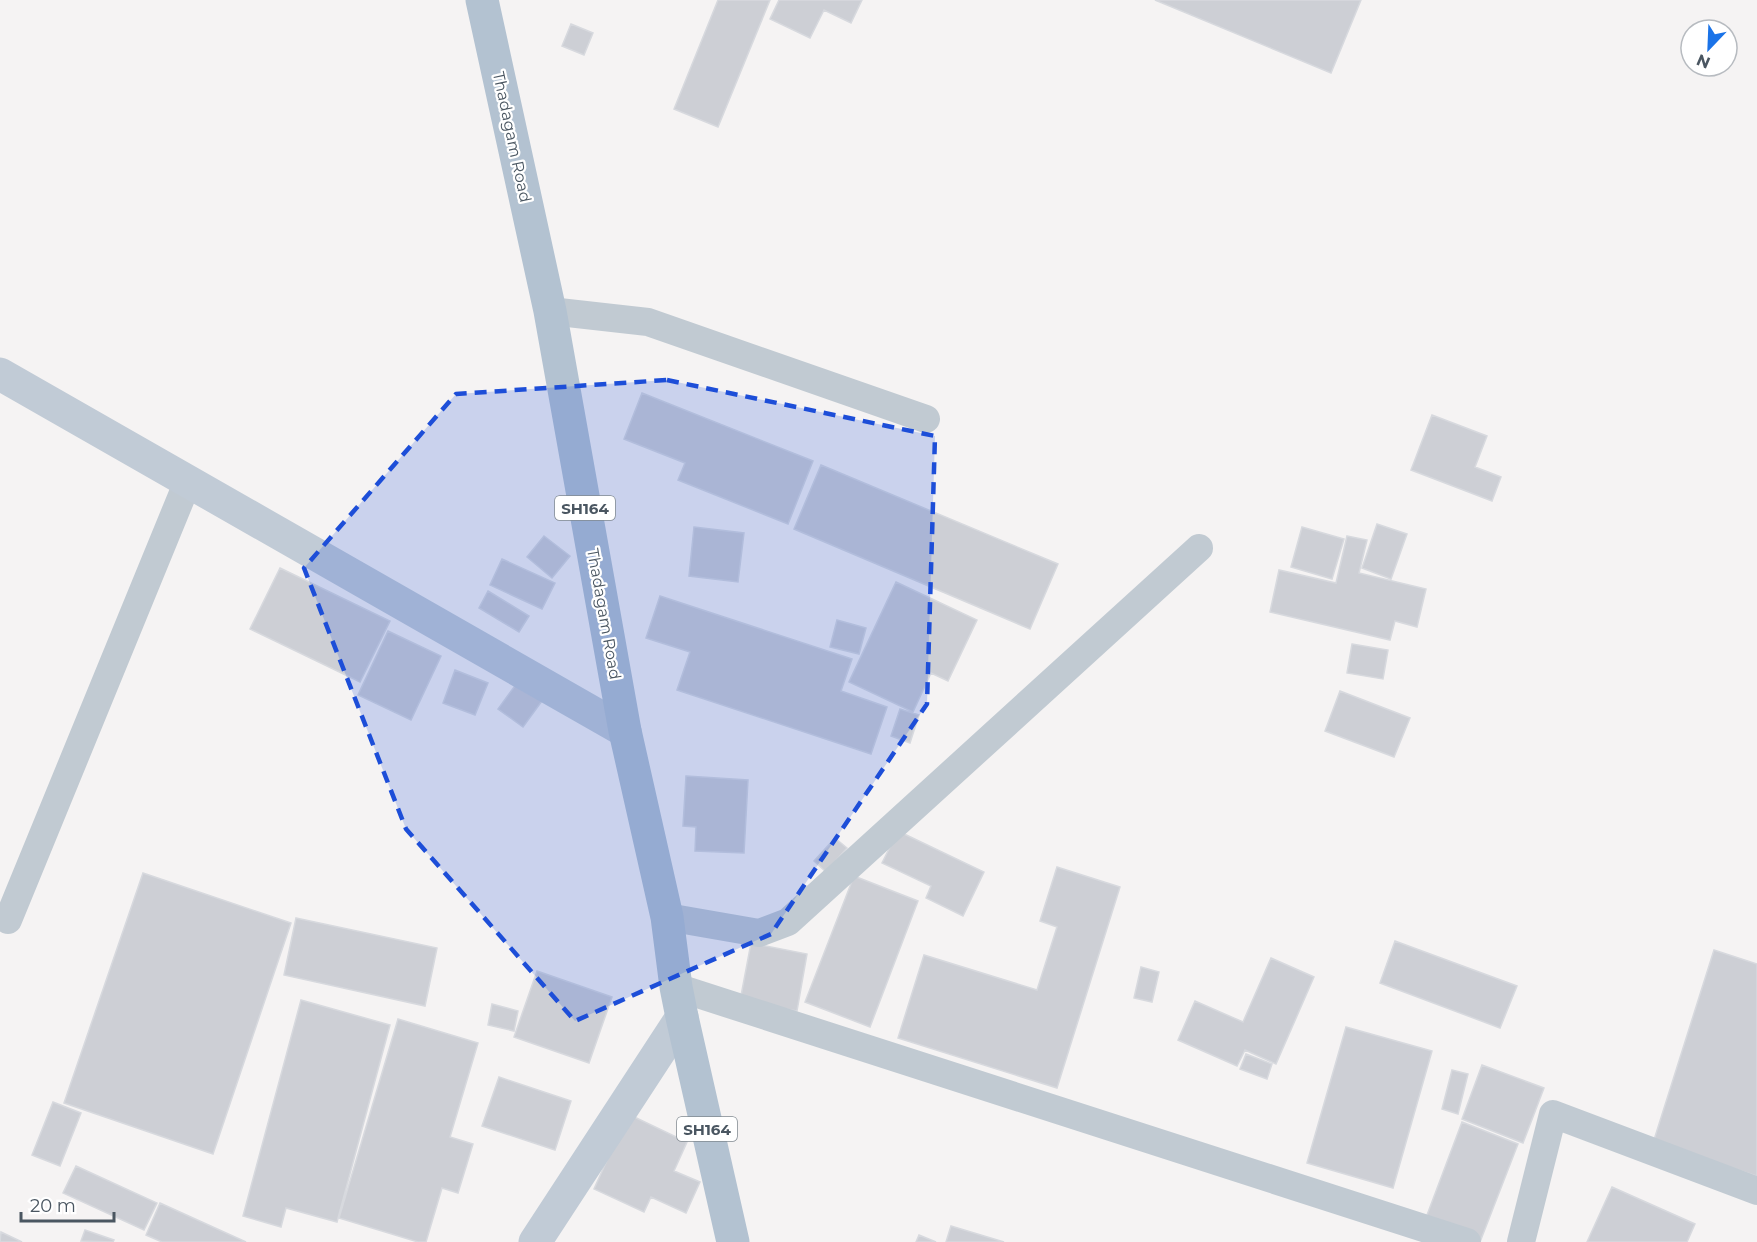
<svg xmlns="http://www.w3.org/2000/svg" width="1757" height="1242" font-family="Montserrat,sans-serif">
<rect width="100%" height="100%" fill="#f5f3f3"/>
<path fill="#cdcfd5" stroke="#d7d9de" stroke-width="1.5" d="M718,0H770L718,127L674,109Z
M779,0H862L851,23L824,10L810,38L770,19Z
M1155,0H1361L1331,73Z
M571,24L593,33L584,55L562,46Z
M642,393L813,461L788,524L678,480L685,463L624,439Z
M1432,415L1487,436L1475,467L1501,477L1492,501L1411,470Z
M821,465L1058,564L1030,629L794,529Z
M1377,524L1407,534L1391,579L1362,568Z
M694,527L744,533L738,582L689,576Z
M1302,527L1344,539L1332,579L1291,567Z
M544,536L570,556L552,578L527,557Z
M1347,536L1367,540L1359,573L1426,589L1417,627L1395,621L1390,640L1270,612L1279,570L1336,583Z
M502,559L555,583L542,609L490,585Z
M280,568L390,621L360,682L250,629Z
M896,582L977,620L948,681L931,673L913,712L849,682Z
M488,591L529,616L519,632L479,608Z
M660,596L852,659L841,691L887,707L871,754L677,690L690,652L646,638Z
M837,620L866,628L859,654L830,647Z
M388,631L441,656L411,720L358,695Z
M1352,644L1388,650L1383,679L1347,673Z
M455,670L488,683L475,715L443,703Z
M517,683L542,701L523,727L498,709Z
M1340,691L1410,718L1394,757L1325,731Z
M900,709L919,715L910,743L891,736Z
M686,776L748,780L744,853L695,851L696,827L683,826Z
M898,831L984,872L963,916L926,898L931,886L882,863Z
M835,838L847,848L826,872L814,861Z
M1057,867L1120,887L1057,1088L898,1038L924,955L1037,990L1057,927L1040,921Z
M143,873L291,923L213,1154L64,1103Z
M854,876L918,901L870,1027L805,1002Z
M296,918L437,948L425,1006L284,975Z
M1395,941L1517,986L1500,1028L1380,983Z
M751,943L807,954L797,1011L740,1001Z
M1714,950L1757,964V1176L1653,1143Z
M1271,958L1314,977L1276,1064L1245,1050L1237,1066L1178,1040L1195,1001L1243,1022Z
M1141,967L1159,972L1152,1002L1134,998Z
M537,971L612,997L589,1063L514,1037Z
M301,1000L390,1025L337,1222L286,1208L281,1227L243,1216Z
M492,1004L518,1011L514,1031L488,1025Z
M398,1019L478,1043L450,1137L473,1144L458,1193L442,1188L426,1242H418L339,1218Z
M1346,1027L1432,1051L1393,1188L1307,1163Z
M1246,1054L1272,1064L1267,1079L1240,1069Z
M1482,1065L1544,1088L1523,1143L1462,1119Z
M1452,1070L1468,1074L1458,1114L1442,1109Z
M499,1077L571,1101L555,1150L482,1126Z
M53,1102L81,1113L60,1166L32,1155Z
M628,1114L687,1142L674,1171L700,1182L686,1213L651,1197L644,1212L594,1189Z
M1462,1122L1518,1144L1480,1242L1424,1223Z
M76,1166L157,1203L144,1230L63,1193Z
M1612,1187L1695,1224L1687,1242H1587Z
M160,1203L246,1242H162L146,1235Z
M951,1226L1004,1242H946Z
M85,1230L114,1240L113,1242L81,1241Z
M1,1232L22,1242H0Z
M919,1235L936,1242H916Z"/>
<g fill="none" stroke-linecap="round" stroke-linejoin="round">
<path stroke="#c1cad2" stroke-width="28" d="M550,311L648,322L926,419
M667,917L759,933L788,922L1199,548
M8,920L188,481
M676,987L1467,1242
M1521,1242L1553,1114L1757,1191"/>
<path stroke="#c1cbd6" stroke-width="33" d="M0,374L625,731
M535,1242L682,1017"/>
<path stroke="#b3c2d1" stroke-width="33" d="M482,0L550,311L625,731L667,917L676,987L682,1017L733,1242"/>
</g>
<path fill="#1d4ed8" fill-opacity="0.2" stroke="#1d4ed8" stroke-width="4.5" stroke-dasharray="12 8" stroke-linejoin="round" d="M667,380L935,436L927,704L771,934L575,1021L406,829L304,568L456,394Z"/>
<g text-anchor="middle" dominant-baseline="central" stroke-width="4.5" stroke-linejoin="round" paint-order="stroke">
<g fill="#fff" stroke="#808990" stroke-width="1.5">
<rect x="555" y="496" width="60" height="24" rx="4.5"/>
<rect x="677" y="1117" width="60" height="24" rx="4.5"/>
</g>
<g font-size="15" font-weight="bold" fill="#4a5661">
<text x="585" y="508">SH164</text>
<text x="707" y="1129">SH164</text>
</g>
<g font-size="16" fill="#4a5661" stroke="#fff">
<text transform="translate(512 137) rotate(78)">Thadagam Road</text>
<text transform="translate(604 614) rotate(80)">Thadagam Road</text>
</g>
</g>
<g transform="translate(1709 48) rotate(203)"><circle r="28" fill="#ffffff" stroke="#b7bbc0" stroke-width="1.5"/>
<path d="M0-4.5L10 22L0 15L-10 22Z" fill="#1a73e8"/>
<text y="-9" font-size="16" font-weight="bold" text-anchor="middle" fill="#4a5661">N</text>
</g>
<path d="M21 1212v9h93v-9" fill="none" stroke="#4a5661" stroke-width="3"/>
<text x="30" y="1212" font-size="18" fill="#4a5661" stroke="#ffffff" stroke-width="4.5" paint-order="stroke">20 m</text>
</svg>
